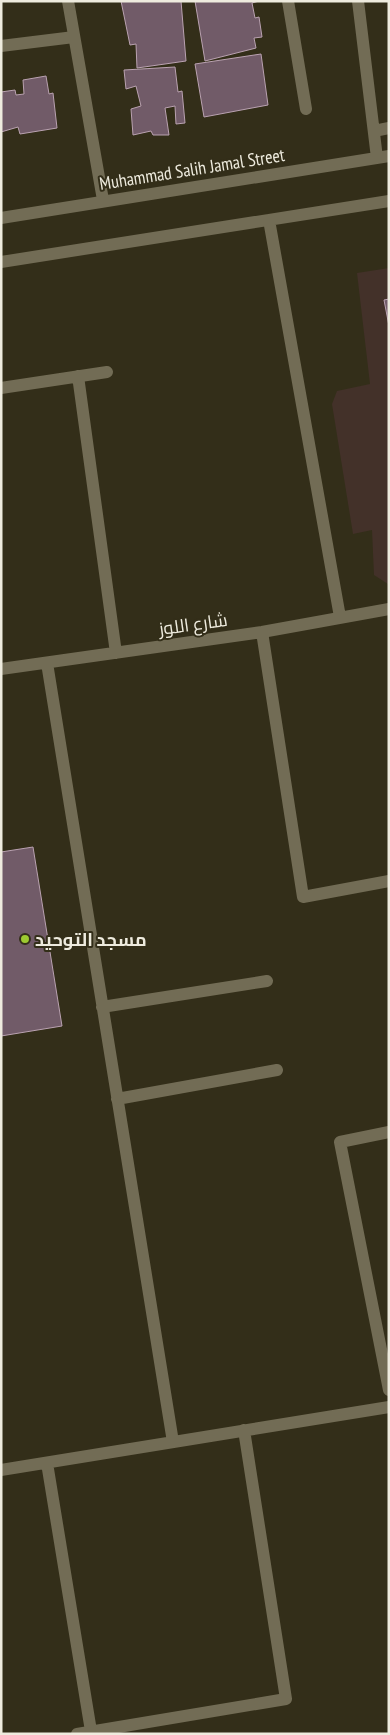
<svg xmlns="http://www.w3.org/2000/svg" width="390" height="1735" font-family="'PT Sans Narrow',Cairo,sans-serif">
<rect width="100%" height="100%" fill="#332e19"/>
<path fill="#433129" d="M389,268V584H388L374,575L372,530L353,534L332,404L337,391L370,384L357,273Z"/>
<path fill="#715b68" stroke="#baa2b1" d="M121,1H181L186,61L137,68L136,44L130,45Z
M195,1H259L252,3L255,18L259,17L262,37L254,38L256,48L205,61Z
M261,54L268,105L204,117L195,64Z
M175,67L178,92L182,91L185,123L176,124L175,106L165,108L169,135H153L151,131L133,135L131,109L141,106L136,86L126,89L124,70Z
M46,76L49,94L53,93L57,128L20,134L18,127L1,132V91V92L15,90L16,95L24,94L23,80Z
M389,299V326L384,300Z
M33,847L62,1026L1,1036V852Z"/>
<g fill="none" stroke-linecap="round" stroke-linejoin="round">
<path stroke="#726c55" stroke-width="12" d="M68,1L103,200
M288,1L306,109
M358,1L377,158
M1,46L74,37
M374,131L389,128
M1,218L389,156
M269,220L340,617
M1,262L389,201
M78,376L116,653
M1,388L107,372
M262,632L303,897L389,881
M47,663L173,1442
M1,669L262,632L389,609
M102,1007L267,981
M117,1099L277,1070
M389,1132L340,1142L389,1390
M47,1463L91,1731
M1,1470L389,1407
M77,1734L286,1699L244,1430"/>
</g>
<circle fill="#9dca31" stroke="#332e19" stroke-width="2" cx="25" cy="939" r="5"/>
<g text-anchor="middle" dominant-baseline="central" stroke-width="4" stroke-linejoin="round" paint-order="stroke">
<g font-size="18" fill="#eeebde" stroke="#332e19">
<text transform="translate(192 169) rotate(-9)">Muhammad Salih Jamal Street</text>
<text transform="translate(193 624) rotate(-8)">شارع اللوز</text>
</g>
<g font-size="18" font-weight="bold" fill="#eeebde" stroke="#332e19" text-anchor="start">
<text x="35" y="939">مسجد التوحيد</text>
</g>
</g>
<rect width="390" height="1735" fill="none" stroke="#eeebde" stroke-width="5"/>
</svg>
